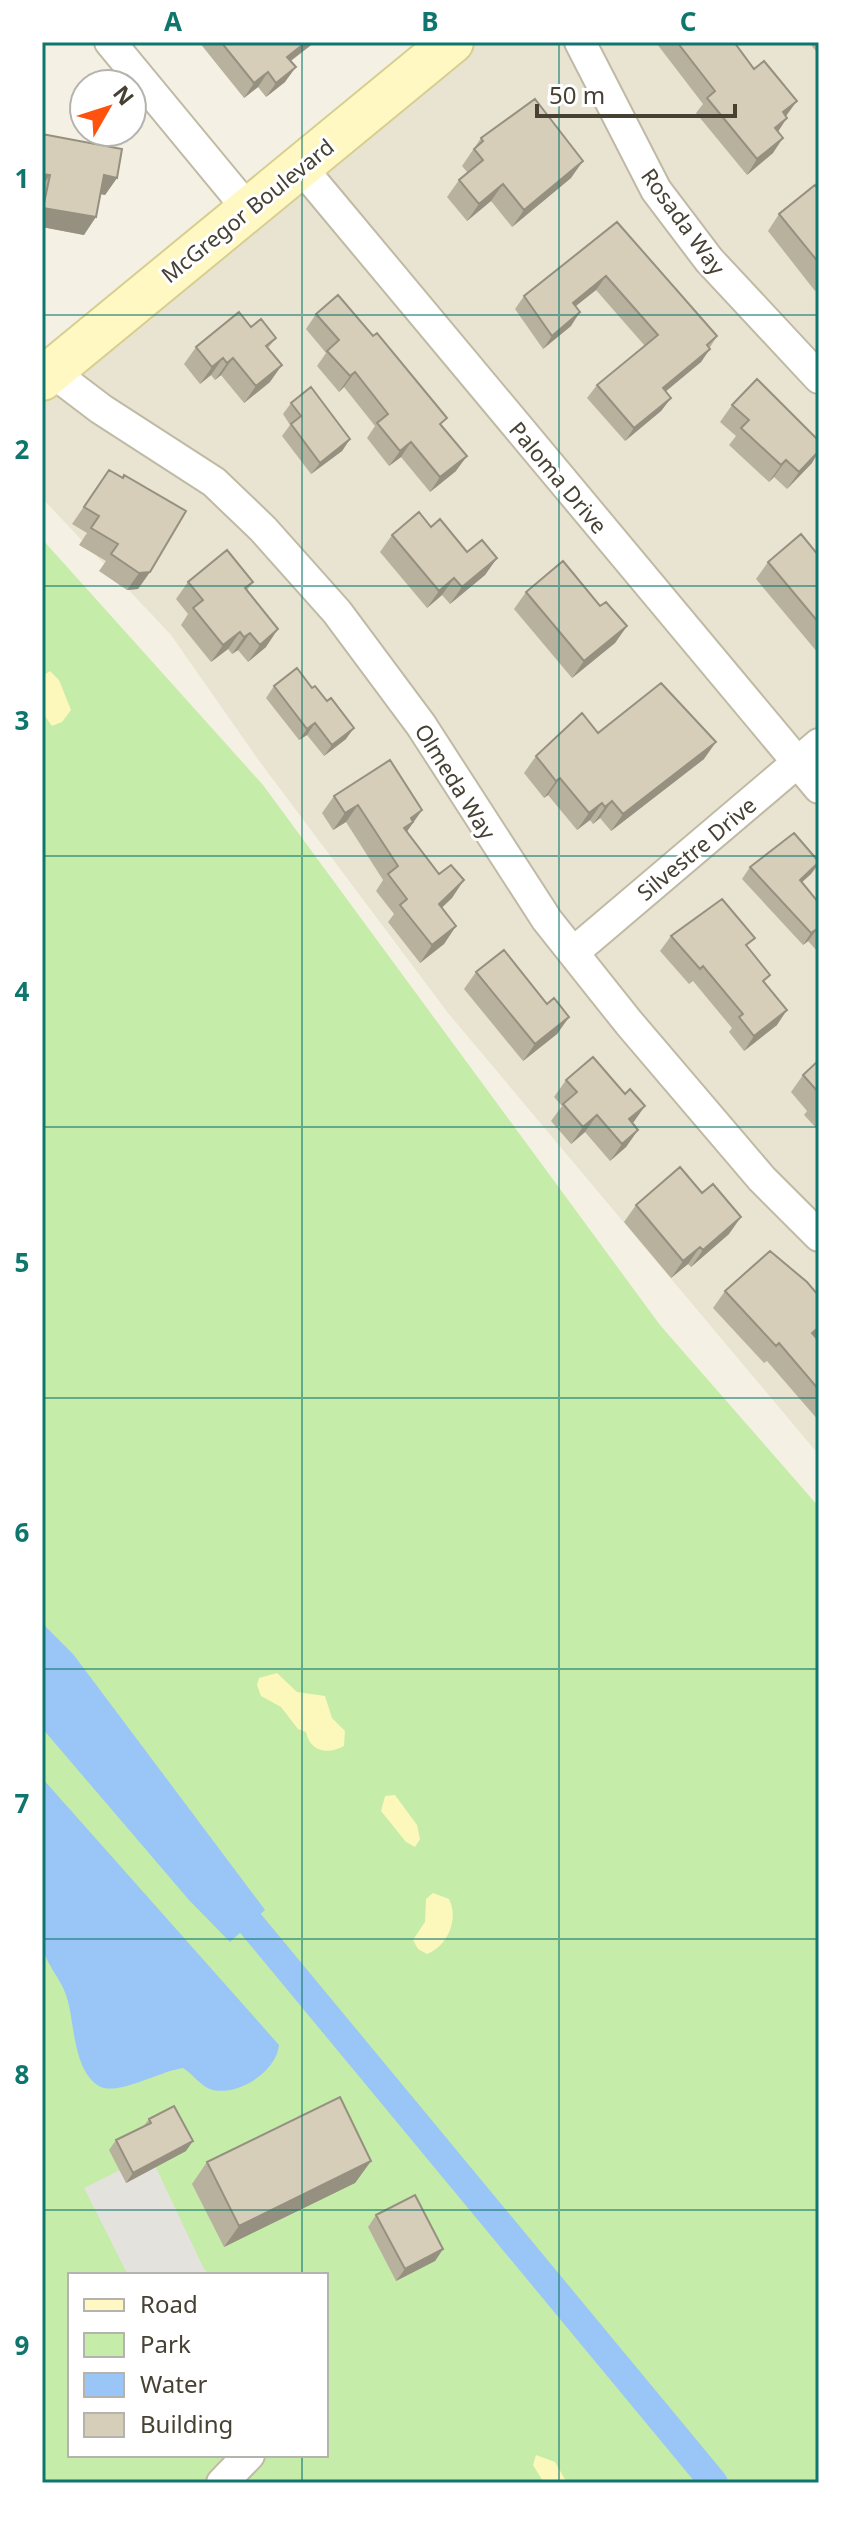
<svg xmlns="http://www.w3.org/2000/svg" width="861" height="2525" font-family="'Noto Sans',sans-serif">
<rect width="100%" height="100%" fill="#f4f1e4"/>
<path fill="#e8e4d1" d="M474,42H819V1455L448,1013L257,758L171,635L42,498V397Z"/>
<path fill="#c5eca8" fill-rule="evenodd" d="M42,539L263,785L660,1325L819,1507V2483H42ZM70,2275H326V2455H70Z"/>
<path fill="#fcf7bb" d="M50,671L59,680L71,710L62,722L52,726L42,712V676Z
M277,1673L297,1692L325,1696L332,1718L345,1731L344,1746C328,1755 310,1752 306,1732L298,1729L281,1707L261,1696L257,1685L259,1678Z
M395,1795L417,1825L420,1839L415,1847L406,1842L381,1811L385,1796Z
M433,1893L449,1899C459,1919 448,1946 427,1954L418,1949L413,1940L425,1922L426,1899Z
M536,2455L555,2462L567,2483H544L533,2465Z"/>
<path fill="#e4e2dd" d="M150,2155L204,2269L211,2275H128L84,2188Z"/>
<path fill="#99c5f7" d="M42,1623L73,1654L265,1910L230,1942L189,1900L42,1728Z
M42,1778L279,2045C277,2070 240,2096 213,2090C201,2087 193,2074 183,2068C160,2071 120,2095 101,2087C73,2073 75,2024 67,1998C62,1979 44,1963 42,1943C37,1889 42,1832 42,1778Z"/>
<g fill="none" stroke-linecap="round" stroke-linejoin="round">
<path stroke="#99c5f7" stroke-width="28" d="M227,1895L714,2483"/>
<g stroke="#c0baa5" stroke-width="34">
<path id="street" d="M110,42L247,208
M580,42L656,190L709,260L819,378
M300,166L819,788
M51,371L101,409L214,482L263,529L337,612L421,725L547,920L629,1023L762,1179L819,1236
M574,952L819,744
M222,2483L249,2455"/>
</g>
<g stroke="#d7ce8f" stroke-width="46">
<path id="secondary" d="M42,379L452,42"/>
</g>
<use href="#street" stroke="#fff" stroke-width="30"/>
<use href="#secondary" stroke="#fff8c2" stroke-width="42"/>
</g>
<path fill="#b8b19e" d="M199,42H315L291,61L285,82L266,97L258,87L244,98Z
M659,42H734L786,117L778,132L773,153L747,175L696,113L703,104L657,44Z
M813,42H819V55L811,45Z
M42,134L117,178L105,195L100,194L84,235L42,227Z
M481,138L571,178L512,227L491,201L467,221L447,197L459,180L468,173L462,166Z
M819,190V288L815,291L768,231L779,214Z
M617,222L717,336L701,362L666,391L671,398L661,411L625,441L587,398L597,385L645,346L596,290L576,306L571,326L543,349L515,309L524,296Z
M316,314L441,426L456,471L430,492L401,457L389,466L367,438L375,426L344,387L339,392L317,366L326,353L306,329Z
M251,327L276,338L268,348L270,382L244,403L221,375L215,380L211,375L200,384L184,364L196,347Z
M291,403L350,439L342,451L311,474L282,436L290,425L283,414Z
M732,405L812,463L787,489L774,477L769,482L729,445L736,436L720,422Z
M109,470L150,572L138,589L127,590L99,571L106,561L79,545L87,533L72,524Z
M431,527L467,552L497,558L485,575L450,604L442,595L427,608L380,552L392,535Z
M819,556V652L818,653L756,579L768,562Z
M188,582H253L247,590L266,647L248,662L238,650L232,654L228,649L211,662L181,625L188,614L176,599Z
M526,592L600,606L627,626L615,643L572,678L514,609Z
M274,686L346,739L324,756L307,735L299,740L266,698Z
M598,733L704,759L611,831L600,818L593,824L590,820L577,830L548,795L544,798L524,773L536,756Z
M334,796L422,810L407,831L452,898L441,908L456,926L444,944L420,963L388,922L394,914L376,891L383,880L346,822L333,830L322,813Z
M819,863L811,874L802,882L819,903V953L808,941L803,945L742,879L750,867Z
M671,936L765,983L777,1025L744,1051L729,1032L732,1028L693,981L689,984L660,951Z
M476,972L547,1004L569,1017L557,1034L523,1061L464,989Z
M819,1060V1131L804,1115L807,1111L791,1092L803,1075Z
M566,1080L632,1123L638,1130L626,1147L610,1161L585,1132L571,1144L551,1121L562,1106L554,1097Z
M636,1205L729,1234L691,1267L688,1264L671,1278L624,1222Z
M725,1291L816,1337L819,1341V1421L767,1361L764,1363L713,1308Z
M149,2119L186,2151L126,2183L109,2150L116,2140L143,2127Z
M371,2161L355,2183L224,2247L192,2184L207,2162Z
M376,2215L443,2249L435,2261L396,2281L368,2227Z"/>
<path fill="#969081" d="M306,42H315L277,71L287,57Z
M296,67L285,82L266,97L276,83Z
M268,72L258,87L244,98L254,83Z
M797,101L786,116L783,112Z
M787,118L777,133L775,128Z
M783,138L773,153L747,175L757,159Z
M583,161L571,178L512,227L524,210Z
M42,174L50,175L42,186Z
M104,175L117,178L105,195L92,192Z
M503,184L491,201L467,221L479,204Z
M43,208L96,217L84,235L42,227V210Z
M606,276L596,290L563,316L573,303Z
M580,312L571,326L543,349L552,336Z
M710,349L701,362L653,402L663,388Z
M223,358L211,375L200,384L212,367Z
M233,358L221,375L215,380L227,363Z
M282,365L270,382L244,403L256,386Z
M355,372L344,387L339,392L350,376Z
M671,398L661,411L625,441L634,428Z
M350,439L342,451L311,474L320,463Z
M411,442L401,457L389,466L400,451Z
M819,451L812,463L787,489L799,472Z
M467,456L456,471L430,492L440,477Z
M786,460L774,477L769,482L781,465Z
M497,558L485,575L450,604L462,587Z
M150,572L138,589L127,590L139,573Z
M454,578L442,595L427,608L439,591Z
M627,626L615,643L572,678L584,661Z
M278,629L266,647L248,662L260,645Z
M240,632L228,649L211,662L223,645Z
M250,633L238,650L232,654L244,637Z
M315,723L307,735L299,740L307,729Z
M354,728L346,739L324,756L332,745Z
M716,742L704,759L611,831L623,814Z
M560,778L548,795L544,798L556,781Z
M612,801L600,818L593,824L605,807Z
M602,803L590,820L577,830L589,813Z
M358,805L346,822L333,830L345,813Z
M422,810L401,840L392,845L411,818Z
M819,863L811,874L792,891L800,880Z
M464,880L452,898L427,922L439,904Z
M456,926L444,944L420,963L432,945Z
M817,929L808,941L803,945L811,933Z
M787,1010L777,1025L744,1051L754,1036Z
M569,1017L557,1034L523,1061L535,1044Z
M645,1106L633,1123L629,1119Z
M597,1115L585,1132L571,1144L583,1127Z
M638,1130L626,1147L610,1161L622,1144Z
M741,1217L729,1234L691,1267L703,1250Z
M700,1247L688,1264L671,1278L683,1261Z
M819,1327V1334L800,1350L812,1333Z
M193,2141L186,2151L126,2183L133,2173Z
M371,2161L355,2183L224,2247L239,2226Z
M443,2249L435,2261L396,2281L405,2269Z"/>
<path fill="#d6ceb8" stroke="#969081" stroke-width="2" d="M221,42H306L287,57L296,67L276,83L268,72L254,83Z
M677,42H734L754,69L764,61L797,101L783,112L787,118L775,128L783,138L757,159L707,98L715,91Z
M535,99L583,161L524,210L503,184L479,204L459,180L483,160L474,149L483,141L481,138Z
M42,134L122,149L117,178L104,175L96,217L43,208L50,175L42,174Z
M815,185L819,190V263L779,214Z
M617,222L717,336L707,345L710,349L663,388L671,398L634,428L597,385L658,335L606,276L573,303L580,312L552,336L524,296Z
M338,295L373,336L377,333L447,418L440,424L467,456L440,477L411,442L400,451L377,423L388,414L355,372L350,376L327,351L339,340L316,314Z
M239,312L251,327L261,319L276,338L266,346L282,365L256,386L233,358L227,363L223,358L212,367L196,347Z
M757,379L819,441V451L799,472L786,460L781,465L741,428L749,420L732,405Z
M311,387L350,439L320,463L291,424L301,416L291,403Z
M109,470L123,478L124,475L186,511L150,572L139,573L111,554L118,544L91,528L99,516L84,507Z
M419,512L431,527L440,519L467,552L482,540L497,558L462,587L454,578L439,591L392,535Z
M801,534L819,556V623L768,562Z
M227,550L253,582L245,588L278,629L260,645L250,633L244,637L240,632L223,645L193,608L203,600L188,582Z
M563,561L600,606L606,602L627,626L584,661L526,592Z
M297,668L312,688L315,686L327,701L331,698L354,728L332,745L315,723L307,729L274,686Z
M661,683L716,742L623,814L612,801L605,807L602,803L589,813L560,778L556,781L536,756L582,713L598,733Z
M390,760L422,810L411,818L413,822L404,828L439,874L451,865L464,880L439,904L456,926L432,945L400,905L407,899L388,874L398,866L358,805L345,813L334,796Z
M794,833L819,862L800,880L819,903V932L817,929L811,933L750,867Z
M722,899L755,938L746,945L770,975L763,981L787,1010L754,1036L739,1017L743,1014L703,966L700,969L671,936Z
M504,950L547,1004L554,998L569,1017L535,1044L476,972Z
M593,1057L625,1094L630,1089L645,1106L629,1119L638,1130L622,1144L597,1115L583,1127L563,1104L577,1092L566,1080Z
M819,1060V1093L803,1075Z
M680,1167L702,1193L713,1184L741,1217L703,1250L700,1247L683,1261L636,1205Z
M770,1251L807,1282L819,1296V1327L812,1333L819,1341V1390L779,1343L776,1346L725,1291Z
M340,2097L371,2161L239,2226L207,2162Z
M174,2106L193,2141L133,2173L116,2140L151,2123L149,2119Z
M415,2195L443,2249L405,2269L376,2215Z"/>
<path fill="none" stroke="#0f766e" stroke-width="2" stroke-opacity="0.55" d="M302,42V2275M559,42V2483M42,315H819M42,586H819M42,856H819M42,1127H819M42,1398H819M42,1669H819M42,1939H819M42,2210H819M302,2455V2483"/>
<g text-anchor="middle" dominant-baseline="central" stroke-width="6" stroke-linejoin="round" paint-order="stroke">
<g font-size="22" fill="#464133" stroke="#fff">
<text transform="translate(247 210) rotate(-39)">McGregor Boulevard</text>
<text transform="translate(684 221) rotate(54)">Rosada Way</text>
<text transform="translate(559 477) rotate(50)">Paloma Drive</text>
<text transform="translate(456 781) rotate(58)">Olmeda Way</text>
<text transform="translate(696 848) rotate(-40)">Silvestre Drive</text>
</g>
</g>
<rect width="861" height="2525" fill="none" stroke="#ffffff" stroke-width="88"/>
<rect x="68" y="2273" width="260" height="184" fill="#ffffff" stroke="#b5b3ad" stroke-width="2"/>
<rect x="84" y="2299" width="40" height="12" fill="#fff8c2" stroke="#b5b3ad" stroke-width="2"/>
<text x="140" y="2313" font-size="24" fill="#464133">Road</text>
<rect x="84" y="2333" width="40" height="24" fill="#c5eca8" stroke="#b5b3ad" stroke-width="2"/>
<text x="140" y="2353" font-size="24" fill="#464133">Park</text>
<rect x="84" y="2373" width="40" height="24" fill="#99c5f7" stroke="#b5b3ad" stroke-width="2"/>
<text x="140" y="2393" font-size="24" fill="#464133">Water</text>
<rect x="84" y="2413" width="40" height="24" fill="#d6ceb8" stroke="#b5b3ad" stroke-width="2"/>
<text x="140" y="2433" font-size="24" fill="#464133">Building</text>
<g transform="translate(108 108) rotate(51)"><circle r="38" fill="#ffffff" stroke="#b5b3ad" stroke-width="2"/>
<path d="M0-6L14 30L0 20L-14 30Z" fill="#ff520f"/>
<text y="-12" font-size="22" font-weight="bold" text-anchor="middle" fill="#464133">N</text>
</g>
<path d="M537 104v12h198v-12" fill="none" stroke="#464133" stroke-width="4"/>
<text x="549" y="104" font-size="24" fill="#464133" stroke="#ffffff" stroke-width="6" paint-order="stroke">50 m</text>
<rect x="44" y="44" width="773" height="2437" fill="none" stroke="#0f766e" stroke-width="3"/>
<g font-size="26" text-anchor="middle" font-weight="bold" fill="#0f766e">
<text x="173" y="31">A</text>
<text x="430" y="31">B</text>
<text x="688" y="31">C</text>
<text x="22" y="188">1</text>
<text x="22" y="459">2</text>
<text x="22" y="730">3</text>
<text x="22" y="1001">4</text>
<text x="22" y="1272">5</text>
<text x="22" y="1542">6</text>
<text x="22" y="1813">7</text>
<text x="22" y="2084">8</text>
<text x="22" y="2355">9</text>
</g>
</svg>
